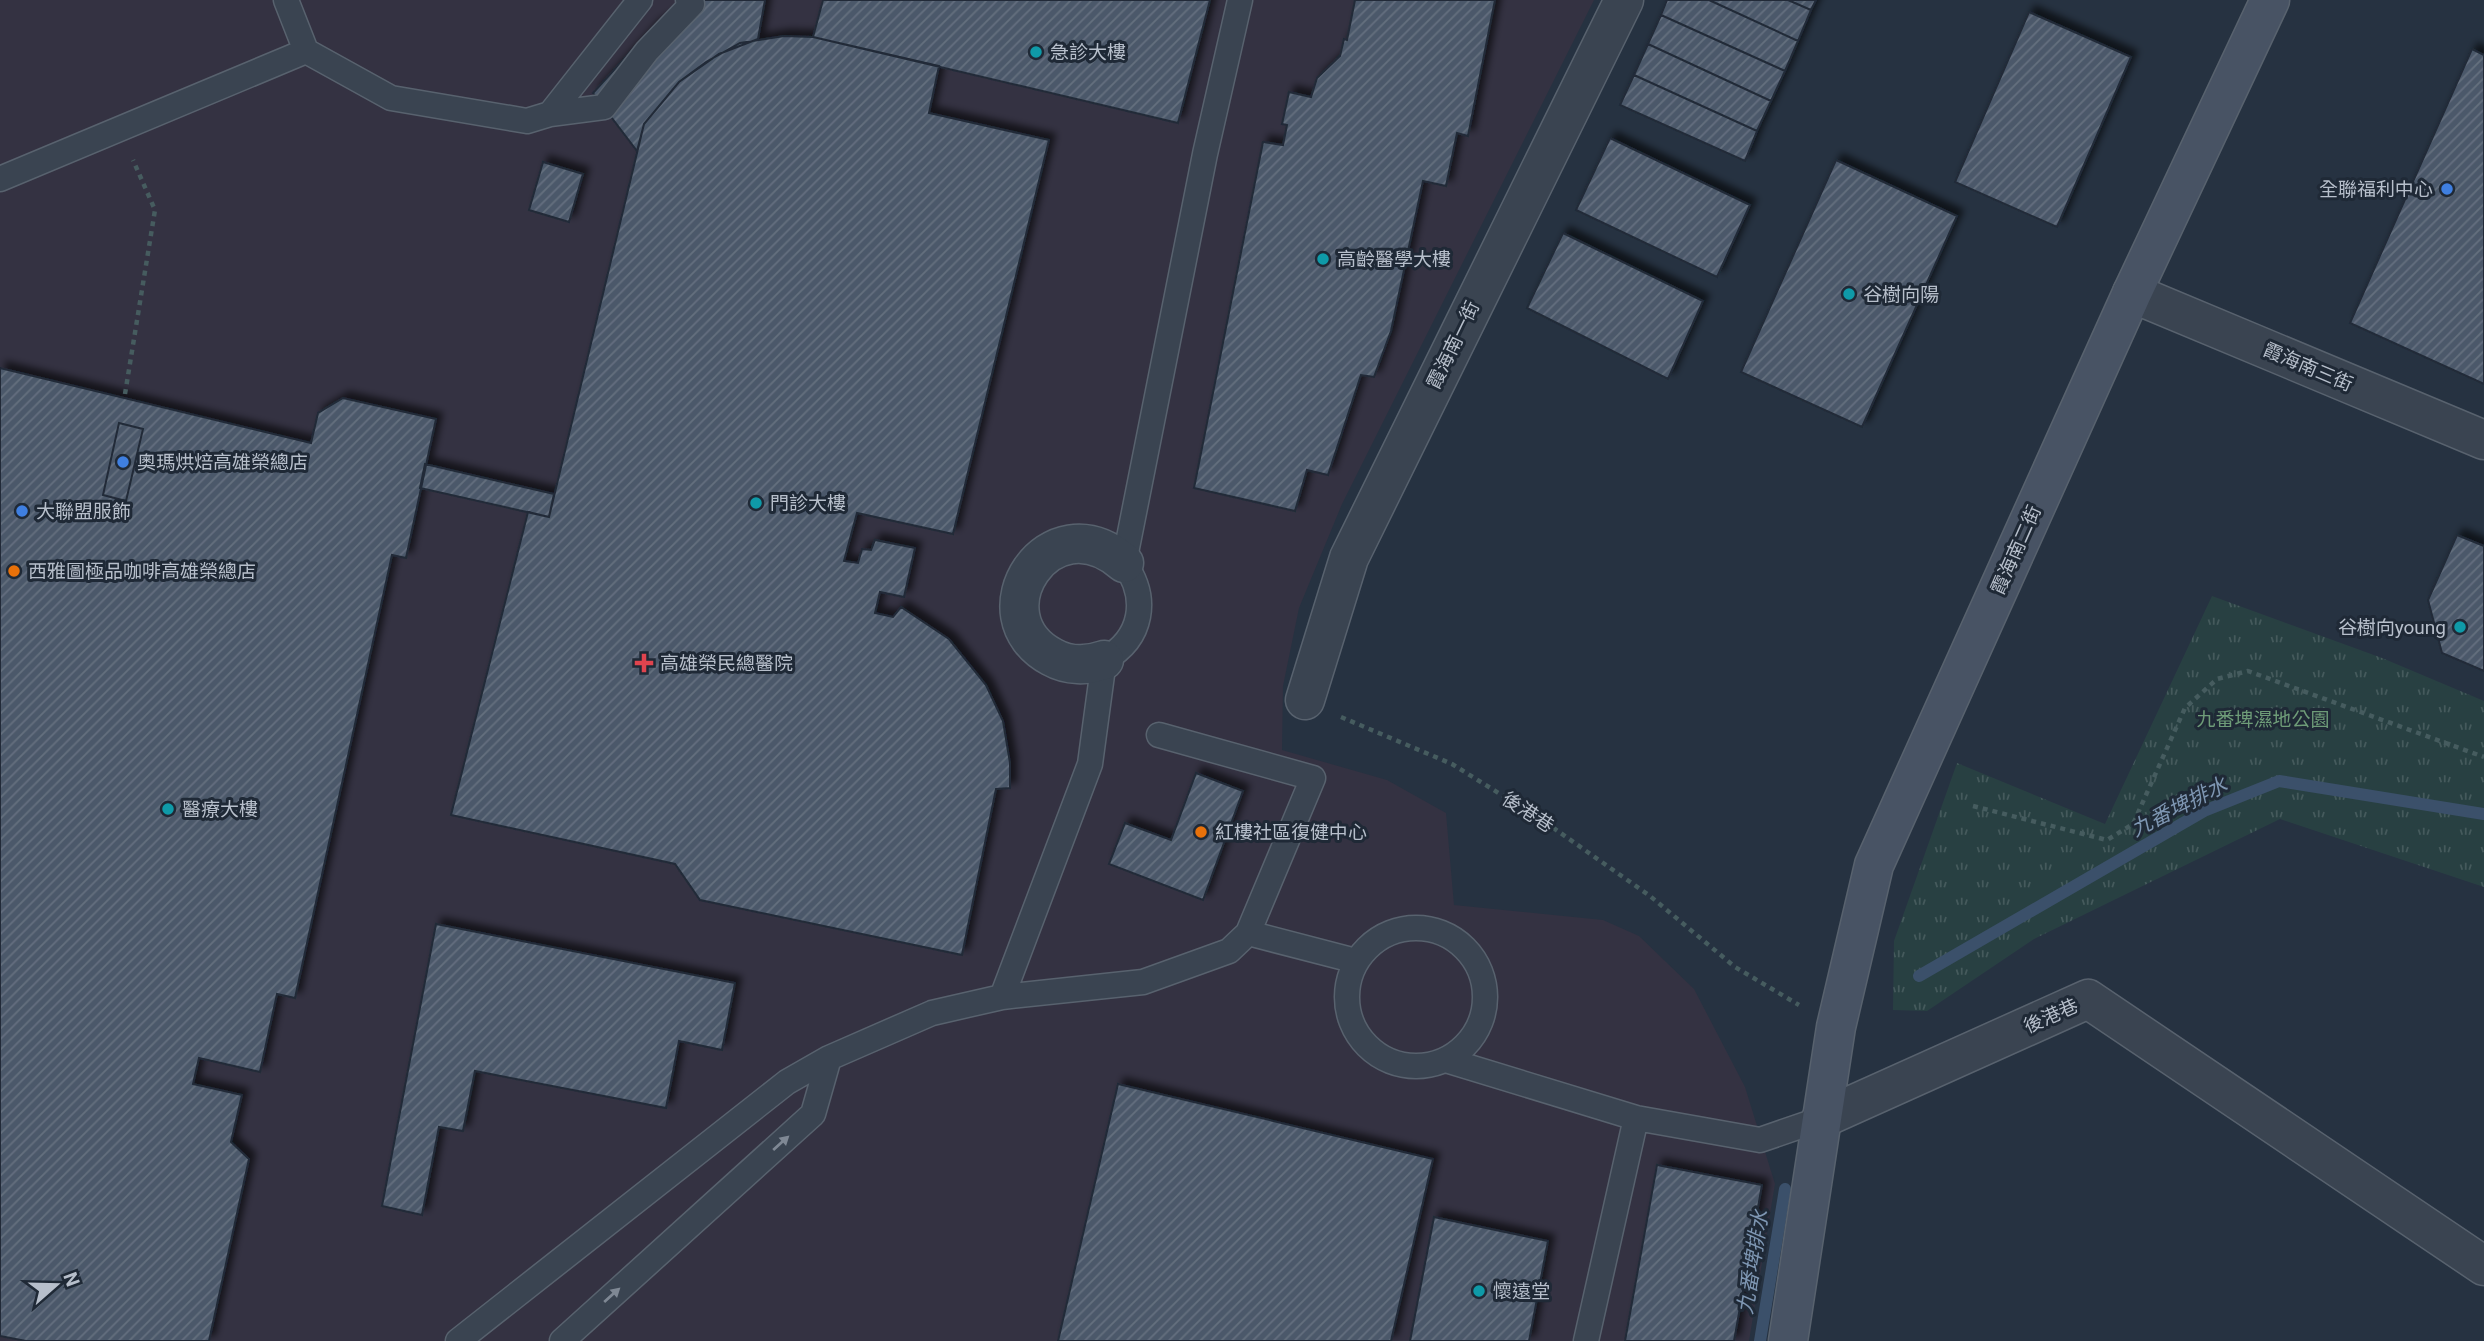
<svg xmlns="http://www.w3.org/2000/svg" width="2484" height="1341" font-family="Roboto,'Noto Sans TC',sans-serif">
<defs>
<pattern id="grass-tufts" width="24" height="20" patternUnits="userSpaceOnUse" patternTransform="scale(1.75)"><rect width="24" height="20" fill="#284042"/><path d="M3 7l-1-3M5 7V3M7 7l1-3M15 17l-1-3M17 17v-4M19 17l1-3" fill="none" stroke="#455a5c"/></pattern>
<pattern id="building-hatch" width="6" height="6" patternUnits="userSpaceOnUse" patternTransform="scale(1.75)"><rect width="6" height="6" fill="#4c596a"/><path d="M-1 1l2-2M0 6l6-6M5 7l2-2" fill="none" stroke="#646f7e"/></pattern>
<filter id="shadow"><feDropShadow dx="6" dy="-6" stdDeviation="3.5" flood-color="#0009"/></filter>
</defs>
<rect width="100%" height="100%" fill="#263241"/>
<path fill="#343242" d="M0,0H1594L1342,504L1299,608L1283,686L1282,750L1387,780L1446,813L1454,905L1603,920L1639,936L1694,989L1745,1087L1775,1184L1749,1341H0Z"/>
<path fill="url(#grass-tufts)" d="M2212,596L2382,658L2484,701V887L2280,819L2034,939L1927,1011L1893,1010L1894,941L1957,763L2105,824Z"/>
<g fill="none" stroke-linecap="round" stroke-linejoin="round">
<path stroke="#3b506a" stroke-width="12" d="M1919,976L2204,811L2279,781L2484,814
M1760,1341L1785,1189"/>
</g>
<path fill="url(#building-hatch)" stroke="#212b38" stroke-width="2" filter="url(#shadow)" d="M700,0H765L758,39L719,54L679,82L644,124L637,151L593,93L654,26Z
M823,0H1210L1178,123L813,37Z
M1355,0H1495L1468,136L1457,133L1446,186L1423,181L1391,331L1374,377L1361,375L1328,475L1307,470L1295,511L1194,488L1263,142L1283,145L1287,125L1282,124L1289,92L1311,97L1317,78L1340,56L1344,39L1347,40Z
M1667,0H1709L1798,41L1785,71L1661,15Z
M1709,0H1788L1811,10L1798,41Z
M1788,0H1816L1811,10Z
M2029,12L2131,57L2057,227L1955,182Z
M1661,15L1785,71L1771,101L1648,44Z
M784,36L813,37L939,66L929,113L1049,140L953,534L857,513L844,561L858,563L862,549L871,550L875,540L915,548L904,597L880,592L875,613L893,617L901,607L949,639L986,685L1003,721L1010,763V788L996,789L962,955L700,900L675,864L451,815L528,512L549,517L644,124L679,82L706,62L740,43Z
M1648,44L1771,101L1757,131L1634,75Z
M2472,49L2484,55V384L2350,323Z
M1634,75L1757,131L1745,161L1620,105Z
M1610,138L1750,205L1717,277L1576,210Z
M1836,160L1957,216L1862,427L1741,372Z
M543,162L583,174L569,222L529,210Z
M1563,233L1703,301L1668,379L1527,308Z
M0,368L311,443L318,413L343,398L436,419L406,558L392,555L295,998L277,994L260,1072L199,1058L193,1084L242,1095L231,1142L249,1159L209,1341H26L0,1336Z
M119,423L143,429L126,501L103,495Z
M425,464L554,494L549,517L420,488Z
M2457,535L2484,546V671L2442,653L2428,600Z
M1196,773L1243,791L1203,900L1109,864L1125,823L1171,840Z
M436,924L735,983L722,1050L679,1041L666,1108L475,1071L463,1131L439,1127L422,1215L382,1206Z
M1118,1084L1433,1159L1391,1341H1058Z
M1657,1165L1762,1185L1734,1341H1625Z
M1434,1217L1548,1241L1529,1341H1410Z"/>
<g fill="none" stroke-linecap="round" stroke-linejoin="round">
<g stroke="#58626e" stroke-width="27">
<path id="lane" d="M306,51L391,98L527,121L550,114L640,0
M550,114L604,107L647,51L692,4L688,0
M0,179L306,51L286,0
M1347 997a69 69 0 1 1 138 0a69 69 0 1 1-138 0Z
M1248,933L1356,961
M1002,997L1090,764L1104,660C1143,638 1149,598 1124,563L1205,154L1240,0
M1446,1060L1636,1118L1760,1140L1821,1119
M458,1341L787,1082L829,1058L932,1013L1002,997L1143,982L1229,951L1248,933L1313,778L1159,735
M562,1341L813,1114L829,1058
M1586,1341L1636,1118"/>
</g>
<g stroke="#58626e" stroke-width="41">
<path id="street" d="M2132,293L2484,440
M1104,660C1087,666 1068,666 1052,657C975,616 1049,498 1124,563
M1305,700L1349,558L1624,0
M1821,1119L2088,999L2484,1266"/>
</g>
<g stroke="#58626e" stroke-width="41">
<path id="secondary" d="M1788,1341L1836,1027L1874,865L2132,293L2270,0"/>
</g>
<path stroke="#465c5f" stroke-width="4.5" stroke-dasharray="5 5" stroke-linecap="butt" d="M125,394L155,210L133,160
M1341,717L1452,764L1545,822L1650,896L1735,967L1799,1005
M1973,806L2107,840L2133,824L2185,708L2217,679L2248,671L2484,757"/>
<use href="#lane" stroke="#3a4451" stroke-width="24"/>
<use href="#street" stroke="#3a4451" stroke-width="38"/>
<use href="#secondary" stroke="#485364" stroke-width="38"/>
</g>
<defs><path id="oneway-solid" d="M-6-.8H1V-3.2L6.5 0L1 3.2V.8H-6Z" transform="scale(1.75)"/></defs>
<g fill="#7f8894">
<use href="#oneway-solid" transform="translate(781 1143) rotate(-42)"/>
<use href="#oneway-solid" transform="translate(612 1295) rotate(-42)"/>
</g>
<g fill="#0f9aa8" stroke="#1f2936" stroke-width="2.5">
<circle cx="1036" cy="52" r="7"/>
<circle cx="1323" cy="259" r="7"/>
<circle cx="1849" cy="294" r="7"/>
<circle cx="756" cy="503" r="7"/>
<circle cx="2460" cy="627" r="7"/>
<circle cx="168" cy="809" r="7"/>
<circle cx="1479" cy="1291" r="7"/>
</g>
<g fill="#3f7fe0" stroke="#1f2936" stroke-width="2.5">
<circle cx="2447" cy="189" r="7"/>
<circle cx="123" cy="462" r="7"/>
<circle cx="22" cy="511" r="7"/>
</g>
<g fill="#e8710a" stroke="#1f2936" stroke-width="2.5">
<circle cx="14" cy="571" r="7"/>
<circle cx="1201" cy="832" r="7"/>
</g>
<path fill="#e0444e" stroke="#1f2936" stroke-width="2.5" d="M640.5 652.5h7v7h7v7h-7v7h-7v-7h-7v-7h7z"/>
<g text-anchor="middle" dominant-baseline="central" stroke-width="6" stroke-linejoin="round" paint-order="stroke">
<g font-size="19" fill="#b7bfcb" stroke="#1f2936" text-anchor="start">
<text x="1050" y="52">急診大樓</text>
<text x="2433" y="189" text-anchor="end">全聯福利中心</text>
<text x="1337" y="259">高齡醫學大樓</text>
<text x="1863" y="294">谷樹向陽</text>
<text x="137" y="462">奧瑪烘焙高雄榮總店</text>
<text x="770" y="503">門診大樓</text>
<text x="36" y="511">大聯盟服飾</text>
<text x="28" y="571">西雅圖極品咖啡高雄榮總店</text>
<text x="2446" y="627" text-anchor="end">谷樹向young</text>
<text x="660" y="663">高雄榮民總醫院</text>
<text x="182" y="809">醫療大樓</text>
<text x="1215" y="832">紅樓社區復健中心</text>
<text x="1493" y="1291">懷遠堂</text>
</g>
<g font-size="19" fill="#b7bfcb" stroke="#1f2936">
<text transform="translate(1453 345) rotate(-64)">霞海南一街</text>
<text transform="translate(2308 367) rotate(23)">霞海南三街</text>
<text transform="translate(2016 550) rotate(-66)">霞海南二街</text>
<text transform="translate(1528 812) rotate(33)">後港巷</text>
<text transform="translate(2051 1016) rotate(-24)">後港巷</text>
</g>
<g font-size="19" fill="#6e9c78" stroke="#1f2936">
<text x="2263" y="719">九番埤濕地公園</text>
</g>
<g font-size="21" font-style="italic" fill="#7e96b2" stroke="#1f2936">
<text transform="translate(2179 807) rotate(-27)">九番埤排水</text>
<text transform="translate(1753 1262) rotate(-81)">九番埤排水</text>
</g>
</g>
<g transform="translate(56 1285) rotate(70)" stroke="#1f2936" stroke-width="5" paint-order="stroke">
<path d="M0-5L12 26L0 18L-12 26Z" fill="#b7bfcb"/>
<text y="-10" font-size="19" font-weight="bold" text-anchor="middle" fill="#b7bfcb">N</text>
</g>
</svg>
